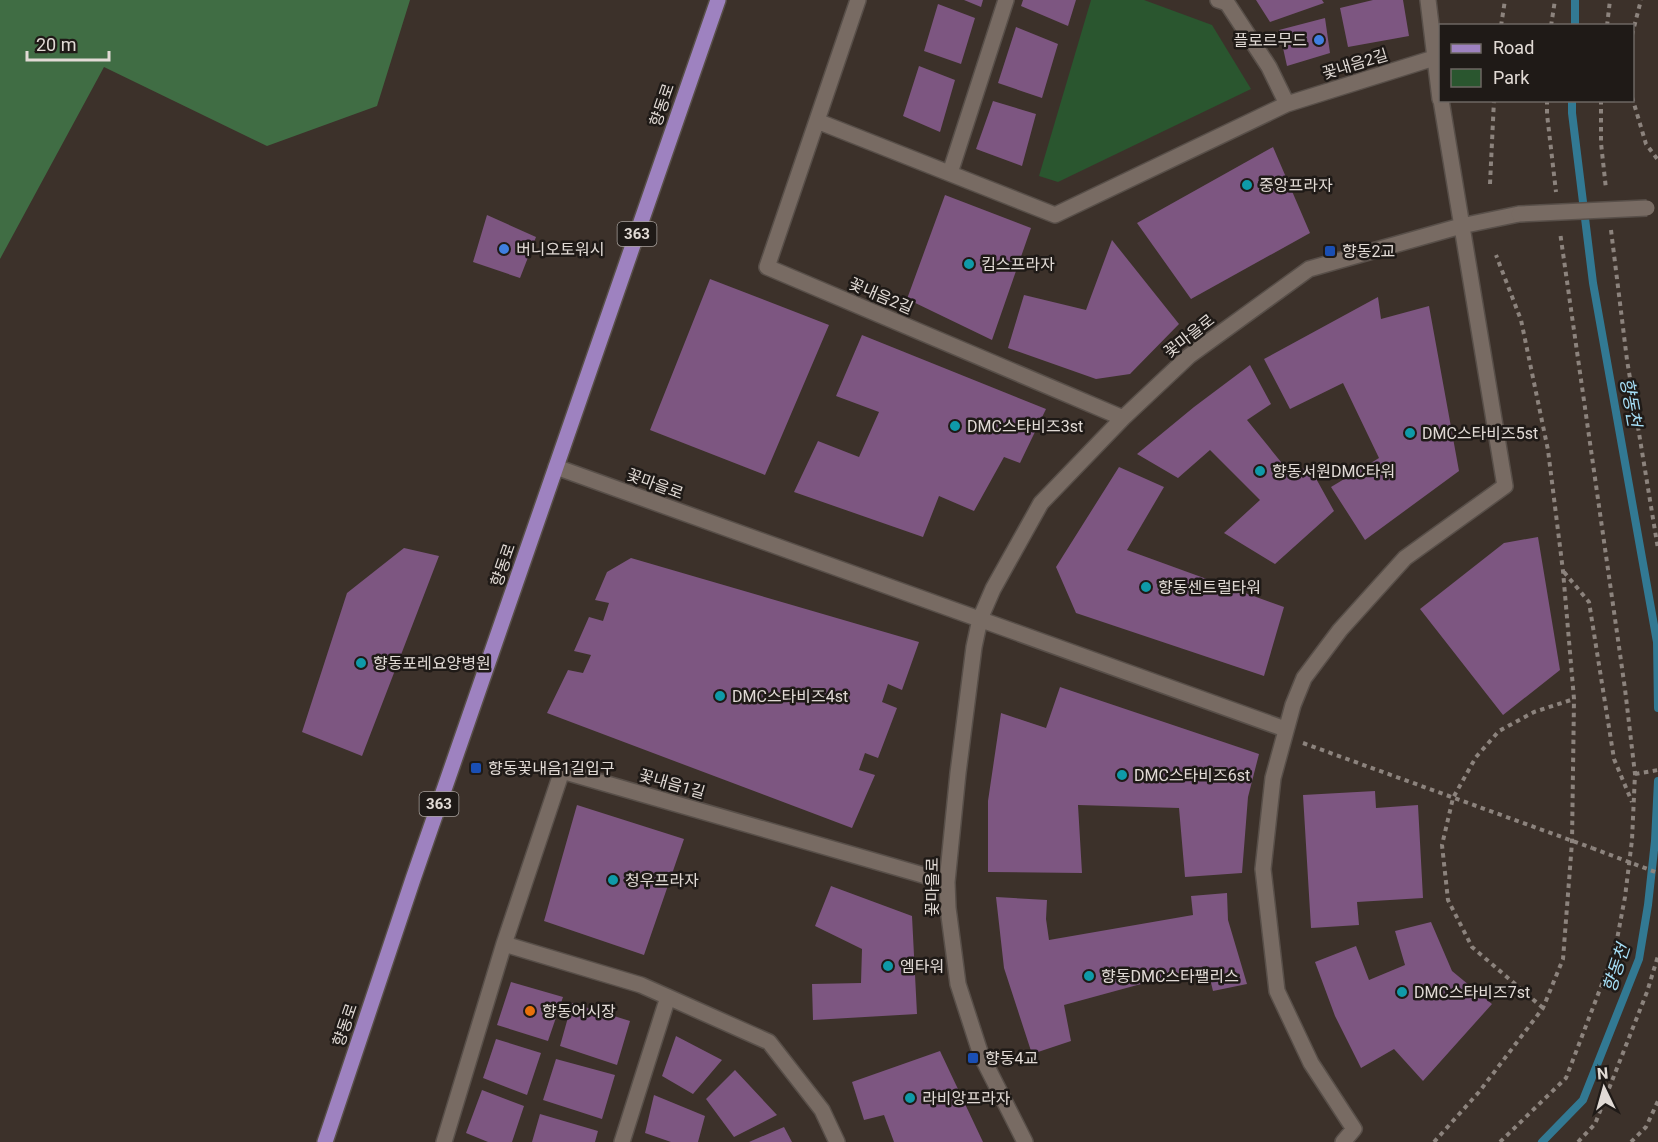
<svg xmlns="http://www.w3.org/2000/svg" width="1658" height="1142" font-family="Roboto,'Noto Sans KR',sans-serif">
<rect width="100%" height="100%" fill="#3c312a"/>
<path fill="#2a562f" d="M1091,0H1144L1212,25L1251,89L1058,182L1039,176Z"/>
<path fill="#406d44" d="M0,0H410L377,106L267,146L104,67L0,259Z"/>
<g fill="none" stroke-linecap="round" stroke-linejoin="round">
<path stroke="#327993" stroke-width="8" d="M1575,26V0
M1572,100V113L1593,283L1657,642L1658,708
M1542,1142L1583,1100L1639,959L1648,905L1655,841L1658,781"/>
</g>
<path fill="#7d5681" d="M964,0H983L981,7Z
M1023,0H1076L1068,26L1021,6Z
M1256,0H1322L1324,3L1270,22Z
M1373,0H1403L1409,36L1348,47L1340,8Z
M938,4L975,18L961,64L924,51Z
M1325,18L1330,53L1287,66L1279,30Z
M1016,27L1058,44L1042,98L998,83Z
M919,66L955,80L940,132L903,116Z
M993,101L1036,114L1022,166L976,149Z
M1273,147L1310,233L1191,299L1137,223Z
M945,195L1031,228L992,340L907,299Z
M487,215L536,237L520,278L473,262Z
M1112,240L1179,324L1130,374L1096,379L1008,348L1024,295L1086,310Z
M710,279L829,325L765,475L650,430Z
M1378,297L1381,319L1429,306L1459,471L1365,540L1331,487L1379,458L1343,383L1290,409L1264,359Z
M862,335L1046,409L1020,463L1004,457L974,511L939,496L923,537L794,492L818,441L859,457L879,412L836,396Z
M1250,365L1271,404L1247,420L1294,478L1308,464L1334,511L1275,564L1224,533L1260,500L1210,450L1178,478L1137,454L1194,407Z
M1119,467L1164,487L1127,550L1284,607L1264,676L1076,613L1056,567Z
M1538,537L1560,670L1503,715L1420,609L1504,543Z
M404,548L439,556L362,756L302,732L347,593Z
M631,558L919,642L902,690L888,684L882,702L897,708L878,758L865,753L859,770L875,775L852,828L547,713L568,670L583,673L591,655L574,651L589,617L603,621L609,603L595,600L607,572Z
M1060,687L1259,754L1248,797L1242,873L1185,877L1179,808L1078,805L1082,873L988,872V801L1001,713L1046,728Z
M1375,791L1376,808L1418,805L1423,898L1357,902L1359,925L1311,928L1303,795Z
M577,805L684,839L644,955L544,921Z
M831,886L912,916L917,1014L813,1020L812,984L861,983L862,949L815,926Z
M1227,893L1228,920L1247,984L1213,991L1207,966L1064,1005L1071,1041L1032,1054L1004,968L996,897L1047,900L1046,919L1049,940L1193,915L1191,896Z
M1431,922L1452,971L1492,1004L1423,1081L1394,1049L1361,1068L1335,1016L1315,962L1356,946L1369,980L1405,965L1395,931Z
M511,982L563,997L548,1041L497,1025Z
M572,1003L630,1021L617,1065L560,1046Z
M676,1036L722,1060L693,1094L662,1076Z
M496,1039L541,1053L527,1095L483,1078Z
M940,1051L983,1142H894L884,1115L864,1120L852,1082Z
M556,1059L615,1075L602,1119L543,1100Z
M735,1070L777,1115L734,1137L706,1099Z
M482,1090L524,1106L512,1142H488L466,1133Z
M654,1095L705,1116L698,1142H671L645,1133Z
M540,1114L598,1131L595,1142H532Z
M784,1127L792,1142H749Z"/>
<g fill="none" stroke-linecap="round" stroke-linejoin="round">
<g stroke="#584f49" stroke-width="18">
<path id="minor" d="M858,0L767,267L1123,418
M1218,0L1227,3L1269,67L1287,104
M1428,0L1440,99
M817,121L1055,215L1287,104L1434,58
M950,173L1006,0
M556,467L1285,729
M504,944L641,985L769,1042L822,1110L837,1142
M444,1142L504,944L562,771L947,882
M622,1142L668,997
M1025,1142L981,1055L958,984L948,908L947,882L958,773L974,647L980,619L993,589L1041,503L1123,418L1189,356L1309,269L1461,226L1519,214
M1343,1142L1354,1129L1311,1063L1277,991L1263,869L1273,778L1293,705L1304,678L1340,630L1405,558L1505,486L1441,100"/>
</g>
<g stroke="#584f49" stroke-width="18">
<path id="major" d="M325,1142L413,879L718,0"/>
</g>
<path stroke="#8c837d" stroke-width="4" stroke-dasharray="4.5 4.5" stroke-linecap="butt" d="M1501,26L1505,0
M1551,26L1555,0
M1607,26L1610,0
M1632,35L1641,0
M1632,97L1646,144L1658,160
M1547,100V114L1556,192
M1601,100V143L1606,189
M1490,184L1494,100
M1611,230L1627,360L1658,549
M1564,572L1589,602L1614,759L1632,802
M1303,743L1592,848
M1635,774L1658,770
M1543,1008L1472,947L1448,900L1442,845L1453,798L1476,757L1499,731L1534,712L1574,699
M1434,1142L1479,1092L1543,1008L1563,959L1572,842L1574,699L1563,571L1548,450L1521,320L1496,255
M1500,1142L1566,1078L1615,950L1625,897L1632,840L1635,774L1625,689L1560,232
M1578,1142L1595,1124L1647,992L1658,956
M1631,1142L1646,1127L1658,1101"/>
<use href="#minor" stroke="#786b63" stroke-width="15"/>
<use href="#major" stroke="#9e82c0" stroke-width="15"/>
<g stroke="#584f49" stroke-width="18" stroke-linecap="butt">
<path id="minor-bridge" d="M1519,214L1647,208"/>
</g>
<path stroke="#8c837d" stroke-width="4" stroke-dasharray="4.5 4.5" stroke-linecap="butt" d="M1592,848L1658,873"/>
<use href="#minor-bridge" stroke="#786b63" stroke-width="15"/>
</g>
<g fill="#3f7fe0" stroke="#1f1a17" stroke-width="2">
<circle cx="1319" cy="40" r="6"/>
<circle cx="504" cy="249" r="6"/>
</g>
<g fill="#0f9aa8" stroke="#1f1a17" stroke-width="2">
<circle cx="1247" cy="185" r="6"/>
<circle cx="969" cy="264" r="6"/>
<circle cx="955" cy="426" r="6"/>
<circle cx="1410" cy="433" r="6"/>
<circle cx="1260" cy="471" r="6"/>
<circle cx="1146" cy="587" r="6"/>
<circle cx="361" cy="663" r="6"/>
<circle cx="720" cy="696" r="6"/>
<circle cx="1122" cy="775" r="6"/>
<circle cx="613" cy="880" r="6"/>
<circle cx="888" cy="966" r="6"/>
<circle cx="1089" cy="976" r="6"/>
<circle cx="1402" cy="992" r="6"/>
<circle cx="910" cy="1098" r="6"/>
</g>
<g fill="#1a4fb4" stroke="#1f1a17" stroke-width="2">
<rect x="1324" y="245" width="12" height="12" rx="3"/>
<rect x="470" y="762" width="12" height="12" rx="3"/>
<rect x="967" y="1052" width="12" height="12" rx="3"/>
</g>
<circle fill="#e8710a" stroke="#1f1a17" stroke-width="2" cx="530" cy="1011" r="6"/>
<g text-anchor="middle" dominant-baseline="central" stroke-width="5" stroke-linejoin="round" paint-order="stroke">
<g fill="#1f1a17" stroke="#a7a09c" stroke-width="1.5">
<rect x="617.5" y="222" width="39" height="24" rx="4.5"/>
<rect x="419.5" y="792" width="39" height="24" rx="4.5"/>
</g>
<g font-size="15" font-weight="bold" fill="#e1dad5">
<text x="637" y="234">363</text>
<text x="439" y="804">363</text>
</g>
<g font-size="16" fill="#e1dad5" stroke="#1f1a17" text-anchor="start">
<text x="1307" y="40" text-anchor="end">플로르무드</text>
<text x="1259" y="185">중앙프라자</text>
<text x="516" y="249">버니오토워시</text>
<text x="1342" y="251">향동2교</text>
<text x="981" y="264">킴스프라자</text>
<text x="967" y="426">DMC스타비즈3st</text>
<text x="1422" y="433">DMC스타비즈5st</text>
<text x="1272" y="471">향동서원DMC타워</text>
<text x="1158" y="587">향동센트럴타워</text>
<text x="373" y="663">향동포레요양병원</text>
<text x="732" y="696">DMC스타비즈4st</text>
<text x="488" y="768">향동꽃내음1길입구</text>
<text x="1134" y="775">DMC스타비즈6st</text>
<text x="625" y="880">청우프라자</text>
<text x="900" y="966">엠타워</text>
<text x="1101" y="976">향동DMC스타팰리스</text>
<text x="1414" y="992">DMC스타비즈7st</text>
<text x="542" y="1011">향동어시장</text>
<text x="985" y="1058">향동4교</text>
<text x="922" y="1098">라비앙프라자</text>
</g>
<g font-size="16" fill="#e1dad5" stroke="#1f1a17">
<text transform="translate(1355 64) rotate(-17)">꽃내음2길</text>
<text transform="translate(662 105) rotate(-71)">향동로</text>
<text transform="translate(881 296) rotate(23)">꽃내음2길</text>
<text transform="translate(1189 336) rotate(-38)">꽃마을로</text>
<text transform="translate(655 484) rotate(20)">꽃마을로</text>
<text transform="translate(503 565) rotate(-71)">향동로</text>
<text transform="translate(672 784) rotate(16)">꽃내음1길</text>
<text transform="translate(932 887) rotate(-90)">꽃마을로</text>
<text transform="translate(345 1025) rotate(-71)">향동로</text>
</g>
<g font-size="18" font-style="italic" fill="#a5def6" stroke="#1f1a17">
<text transform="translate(1631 402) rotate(80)">향동천</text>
<text transform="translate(1616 968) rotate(-72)">향동천</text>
</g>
</g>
<rect x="1439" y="24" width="195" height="78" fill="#1f1a17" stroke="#6d6763" stroke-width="1.5"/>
<rect x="1451" y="44" width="30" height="9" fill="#9e82c0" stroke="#6d6763" stroke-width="1.5"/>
<text x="1493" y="54" font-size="18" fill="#e1dad5">Road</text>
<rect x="1451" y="69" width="30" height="18" fill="#2a562f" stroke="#6d6763" stroke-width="1.5"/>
<text x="1493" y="84" font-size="18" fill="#e1dad5">Park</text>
<g transform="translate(1604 1088) rotate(355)" stroke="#1f1a17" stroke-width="4.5" paint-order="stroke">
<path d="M0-4.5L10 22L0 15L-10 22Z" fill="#e1dad5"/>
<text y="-9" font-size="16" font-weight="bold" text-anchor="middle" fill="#e1dad5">N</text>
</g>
<path d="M27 51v9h82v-9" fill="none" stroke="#e1dad5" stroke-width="3"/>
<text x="36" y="51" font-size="18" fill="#e1dad5" stroke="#1f1a17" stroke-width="4.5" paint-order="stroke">20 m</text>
</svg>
